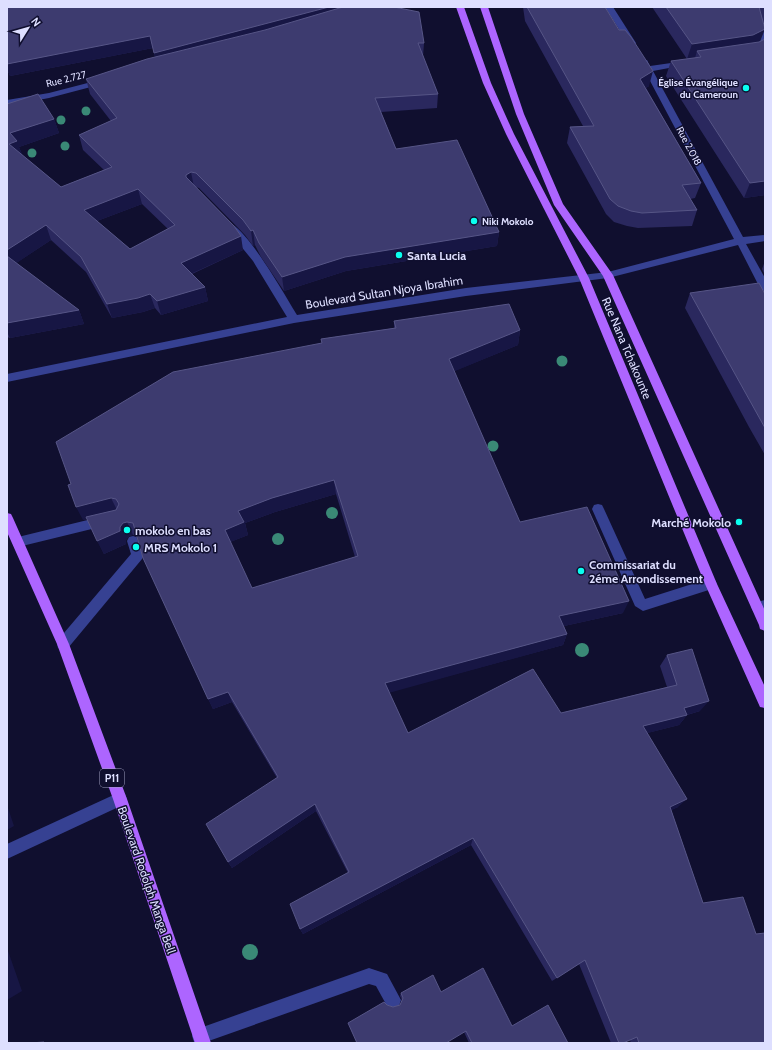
<svg xmlns="http://www.w3.org/2000/svg" width="772" height="1050" font-family="Cabin,sans-serif">
<rect width="100%" height="100%" fill="#100f2f"/>
<g fill="none" stroke-linecap="round" stroke-linejoin="round">
<path fill="#364192" fill-rule="evenodd" d="M605,7H613L636,43L635,45H629Z
M747,7H755C763,21 765,30 765,46L761,44L755,20Z
M641,60H647L650,66L685,61L689,63L685,65L653,71L743,237L765,235V241L746,244L765,278V291L761,290L738,245L608,278L466,296L294,323L7,382V374L287,317L253,261L226,228L224,226L229,223C247,228 286,297 297,315L466,288L608,272L734,239L640,62Z
M103,79L107,81L106,83L49,98L7,106V100L49,93Z
M598,504L602,505L604,509L645,599L711,578L715,580L717,584L715,588L643,611L635,606L592,509L594,505Z
M104,516L108,517L110,521L108,525L104,526L18,547L14,546L12,542L14,538L18,537Z
M133,536L137,537L144,555L142,559L68,648L63,650L58,648L57,644L58,640L131,554L127,541L129,537Z
M765,600V612L757,613L753,611L751,607L753,603Z
M120,792L125,794L127,799L125,804L7,859V844Z
M369,968L387,974L401,1000L399,1006L393,1008L387,1006L376,986L369,984L203,1043L194,1042L192,1036L194,1030L200,1028Z"/>
<path fill="#ad65ff" fill-rule="evenodd" d="M456,7H464L491,83L514,134L589,278L717,584L765,687V708L760,707L705,584L579,278L506,134L483,83Z
M480,7H488L524,114L563,204L613,275L765,611V631L760,629L759,625L603,276L554,205L516,114Z
M7,513L11,514L13,518L69,644L127,799L211,1043H195L113,799L57,644L7,532Z"/>
</g>
<g fill="#3a8976">
<circle cx="86" cy="111" r="4.5"/>
<circle cx="61" cy="120" r="4.5"/>
<circle cx="65" cy="146" r="4.5"/>
<circle cx="32" cy="153" r="4.5"/>
<circle cx="562" cy="361" r="5.5"/>
<circle cx="493" cy="446" r="5.5"/>
<circle cx="332" cy="513" r="6"/>
<circle cx="278" cy="539" r="6"/>
<circle cx="582" cy="650" r="7"/>
<circle cx="250" cy="952" r="8"/>
</g>
<path fill="#2a285e" fill-rule="evenodd" d="M7,7L424,43L423,57L438,94L437,108L381,112L396,149L499,232L497,246L346,271L284,291L261,257L255,245L253,246L245,235L199,188L195,187L243,250L192,274L205,287L208,301L161,315L155,308L143,312L112,318L86,272L51,240L16,263L79,310L84,324L10,338L7,337V104L54,119L59,133L19,147L22,155L61,187L104,170L83,150L79,135L111,121L90,94L86,79L155,57L153,48L10,76L7,69ZM142,204L168,229L130,249L97,221Z
M523,7H605L649,86L646,88L701,183L695,198L690,199L697,210L692,226L638,228L627,226L614,222L606,214L567,143L570,127L583,126L525,21Z
M652,7H765V26L763,22L760,41L765,195L744,198L666,76L671,61L687,59Z
M765,261V275L762,269Z
M690,293L765,294V455L749,427L685,308Z
M394,321L520,330L518,345L454,371L520,522L623,613L564,626L567,634L563,645L389,692L408,733L561,713L667,687L660,666L667,655L700,711L687,715L679,725L647,733L678,807L671,810L703,903L765,1043H631L630,1040L623,1043H611L579,964L552,981L471,845L303,934L300,929L348,873L316,811L232,868L228,862L277,778L232,702L213,709L143,558L136,536L133,535L129,536L126,540V544L104,554L87,519L83,520L322,343L321,339L394,328ZM336,494L355,557L252,588L230,542L248,535L245,523L275,512Z
M441,992L512,1026L568,1043H469L464,1032L357,1043L387,1005L393,1007L400,1005L402,1000L400,996L401,993Z"/>
<path fill="#171644" d="M329,7H372L157,64L154,53Z
M765,29L759,44L701,57L697,51L695,58L687,59L692,44Z
M150,36L153,48L10,76L7,69V64Z
M653,71L649,86L636,94L640,79Z
M54,119L59,133L19,147L23,156L9,144L10,133Z
M191,172L194,187L186,177V175Z
M765,181V195L744,198L750,183Z
M138,189L142,204L89,224L84,210Z
M46,225L51,240L9,268L7,262V250Z
M253,230L255,245L253,246L251,231Z
M499,232L497,246L346,271L284,291L282,277L345,257Z
M241,236L243,250L184,277L181,263Z
M205,287L208,301L161,315L157,301Z
M150,294L155,308L143,312L112,318L107,304Z
M79,310L84,324L10,338L7,332V323Z
M520,330L518,345L448,374L449,359Z
M334,480L336,494L275,512L245,523L248,535L228,543L225,530L238,511L272,498Z
M111,498L118,512L83,520L76,507Z
M127,522L133,535L129,536L126,540V544L104,554L97,541L120,527L123,523Z
M629,601L623,613L555,628L559,616Z
M567,634L563,645L385,694V683Z
M228,692L232,702L213,709L208,699Z
M709,701L700,711L676,718L684,708Z
M687,715L679,725L636,736L643,726Z
M687,799L678,807L662,815L670,807Z
M315,804L316,811L232,868L228,862Z
M7,805L14,826L7,830Z
M473,838L471,845L303,934L300,929Z
M7,948L22,991L7,1000Z"/>
<path fill="#3d3b6f" stroke="#565586" fill-rule="evenodd" d="M7,7H329L154,53L150,36L7,64Z
M343,7H394L419,12L424,43H418L438,94L375,98L396,149L457,140L499,232L345,257L282,277L259,243L253,230L251,231L243,220L196,173L191,172L186,175V177L234,226L241,236L181,263L205,287L157,301L150,294L138,298L107,304L81,257L46,225L7,250V104L38,94L54,119L10,133L17,141L9,144L61,187L112,167L79,135L117,118L86,79L147,59L265,30ZM138,189L175,225L130,249L84,210Z
M527,7H605L619,30H625L631,37L653,71L640,79L701,183L682,185L697,210L642,213L631,211L618,206L610,199L570,127L594,126Z
M666,7H759L765,29L753,35L692,44Z
M765,39V181L750,183L671,61L701,57L697,51L759,42Z
M7,256L79,310L7,323Z
M759,283L765,294V428L690,293Z
M509,304L520,330L449,359L520,522L587,507L629,601L559,616L567,634L385,683L408,733L533,669L561,713L677,685L667,655L692,649L709,701L684,708L687,715L643,726L687,799L670,807L703,903L743,897L756,934L765,933V1043H639L637,1037L623,1043H619L585,960L557,978L473,838L300,929L290,904L349,872L315,804L228,862L206,824L278,777L228,692L208,699L143,558L133,523L127,522L123,523L120,527V531L97,541L86,517L116,510L119,504L116,499L111,498L76,507L68,485L71,484L56,442L173,372L322,343L321,339L396,328L394,321ZM334,480L358,556L252,588L225,530L244,522L238,511L272,498Z
M483,968L512,1026L548,1005L568,1043H472L466,1031L446,1043H357L348,1023L384,1002L387,1005L393,1007L400,1005L403,998L401,993L433,975L441,992Z
M44,1042V1043H30Z"/>
<g fill="#0afff0" stroke="#100f2f" stroke-width="1.5">
<circle cx="746" cy="88" r="4"/>
<circle cx="474" cy="221" r="4"/>
<circle cx="399" cy="255" r="4"/>
<circle cx="739" cy="522" r="4"/>
<circle cx="127" cy="530" r="4"/>
<circle cx="136" cy="547" r="4"/>
<circle cx="581" cy="571" r="4"/>
</g>
<g text-anchor="middle" dominant-baseline="central" stroke-width="3" stroke-linejoin="round" paint-order="stroke">
<g font-size="10" fill="#dedfff" stroke="#100f2f">
<text transform="translate(66 79) rotate(-14)">Rue 2.727</text>
<text transform="translate(689 146) rotate(62)">Rue 2.018</text>
</g>
<g font-size="10" font-weight="bold" fill="#dedfff" stroke="#100f2f" text-anchor="end">
<text x="738" y="82">Église Évangélique<tspan x="738" dy="12">du Cameroun</tspan></text>
<text x="482" y="221" text-anchor="start">Niki Mokolo</text>
</g>
<rect fill="#100f2f" stroke="#a0a1c1" stroke-width="1" x="100" y="769" width="24" height="18" rx="3"/>
<g font-size="11" font-weight="bold" fill="#dedfff">
<text x="112" y="778">P11</text>
</g>
<g font-size="12" font-weight="bold" fill="#dedfff" stroke="#100f2f" text-anchor="start">
<text x="407" y="255">Santa Lucia</text>
<text x="731" y="522" text-anchor="end">Marché Mokolo</text>
<text x="135" y="530">mokolo en bas</text>
<text x="144" y="547">MRS Mokolo 1</text>
<text x="589" y="564">Commissariat du<tspan x="589" dy="14">2éme Arrondissement</tspan></text>
</g>
<g font-size="12" fill="#dedfff" stroke="#100f2f">
<text transform="translate(384 292) rotate(-9)">Boulevard Sultan Njoya Ibrahim</text>
<text transform="translate(627 348) rotate(67)">Rue Nana Tchakounte</text>
<text transform="translate(147 880) rotate(71)">Boulevard Rodolph Manga Bell</text>
</g>
</g>
<rect width="772" height="1050" fill="none" stroke="#dedfff" stroke-width="16"/>
<g transform="translate(28 28) rotate(53)" stroke="#100f2f" stroke-width="3" paint-order="stroke">
<path d="M0-3L7 15L0 10L-7 15Z" fill="#dedfff"/>
<text y="-6" font-size="11" font-weight="bold" text-anchor="middle" fill="#dedfff">N</text>
</g>
</svg>
